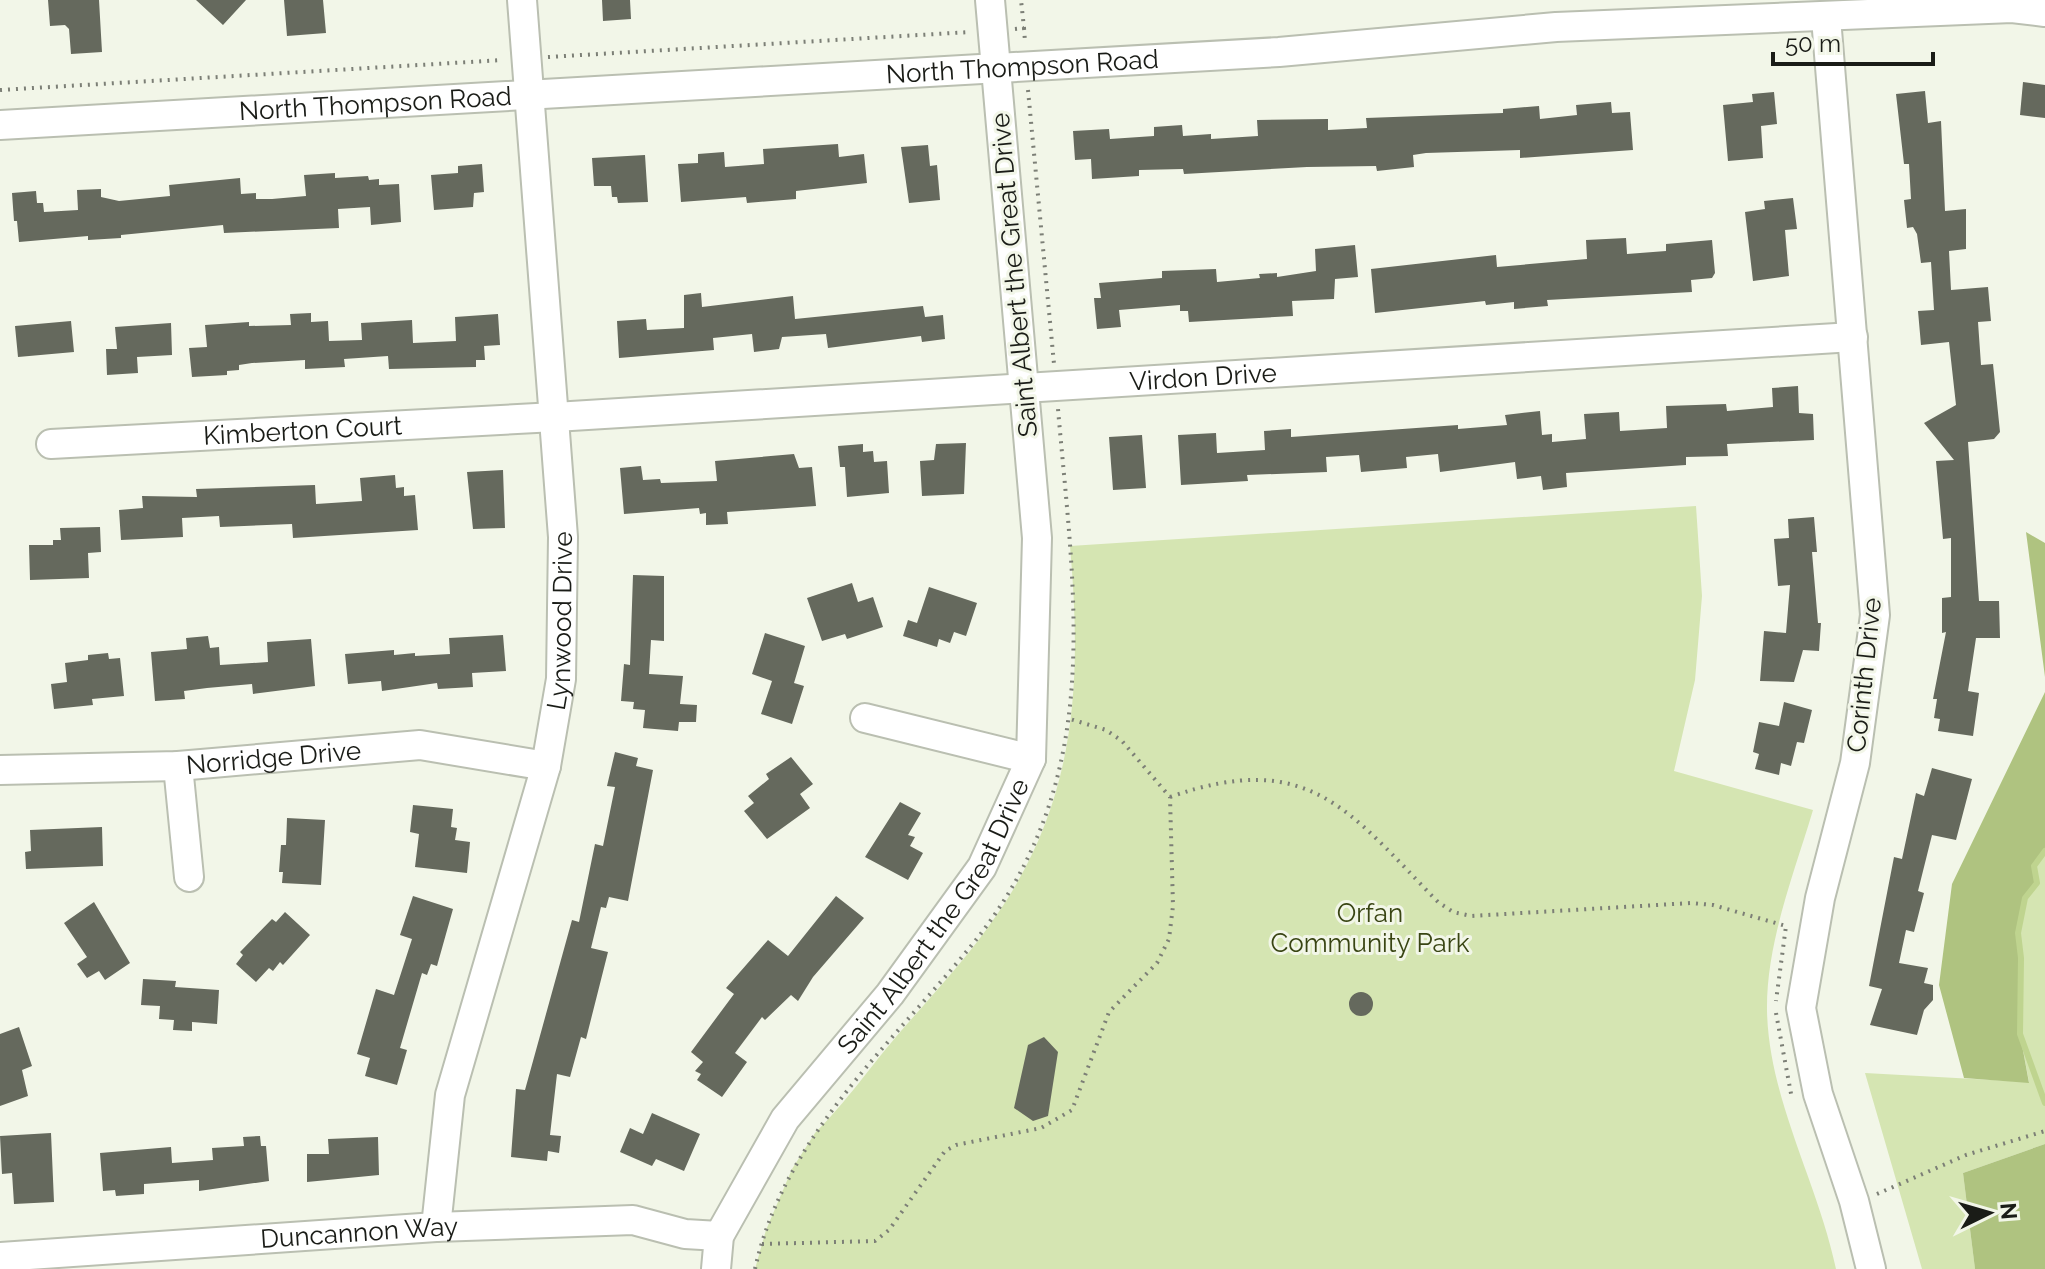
<svg xmlns="http://www.w3.org/2000/svg" width="2045" height="1269" font-family="Raleway,sans-serif">
<rect width="100%" height="100%" fill="#f2f6e8"/>
<path fill="#d5e5b2" d="M1696,506L1702,596L1695,680L1674,771L1813,810C1794,874 1766,943 1767,1011C1769,1100 1818,1183 1836,1269H755L766,1230L792,1169L815,1133C844,1105 874,1062 901,1031C935,992 970,955 998,913C1077,798 1082,681 1070,546Z
M2045,851V1144L1963,1173L1975,1269H1922L1865,1073L2029,1082L2020,1034L2021,958L2018,933L2025,898L2037,883L2034,866Z"/>
<path fill="#afc380" d="M2026,532L2045,543V677Z
M2045,692V851L2034,866L2037,883L2025,899L2018,933L2021,958L2020,1034L2029,1083L1964,1078L1939,985L1952,884Z
M2045,1144V1269H1975L1963,1173Z"/>
<g fill="none" stroke-linecap="round" stroke-linejoin="round">
<path stroke="#bfd48f" stroke-width="6" d="M2045,851L2034,866L2037,883L2025,898L2018,933L2021,958L2020,1034L2045,1103"/>
</g>
<path fill="#65695d" d="M48,0H99L102,52L71,54L69,29L65,25L50,26Z
M196,0H246L223,25Z
M284,0H323L326,33L287,36Z
M602,0H630L631,19L603,21Z
M2023,82L2045,85V118L2020,115Z
M1925,91L1928,123L1941,121L1945,211L1966,209V249L1949,251L1951,290L1988,287L1991,321L1978,322L1981,365L1993,364L2000,432L1994,439L1968,442L1979,601H1999L2000,638H1976L1968,691L1979,693L1973,736L1938,731L1940,719L1934,718L1937,699H1933L1946,632L1942,633V598L1951,597V538L1943,539L1936,461L1954,460L1924,423L1956,405L1949,342L1921,345L1918,311L1934,310L1931,262L1921,263L1917,234L1913,227L1907,228L1904,200L1911,199L1909,164H1904L1896,94Z
M1774,92L1777,124L1761,126L1763,158L1728,161L1723,105L1753,102L1752,94Z
M1611,102L1612,113L1630,112L1633,150L1520,158V150L1426,153L1413,155L1414,167L1377,171L1376,166L1307,167L1184,174L1183,169L1139,170V176L1092,179L1091,159L1075,160L1073,131L1109,129L1110,139L1154,136V127L1182,125L1183,136L1211,134V139L1258,136L1257,120L1328,119V130L1367,128L1366,118L1503,113V109L1539,106L1540,119L1577,115L1576,105Z
M838,144L839,157L864,154L867,183L796,191V199L747,203L746,197L681,202L678,164L698,163V154L724,152L725,167L764,164L763,149Z
M928,145L930,166L937,165L940,200L909,203L901,147Z
M645,155L648,202L618,203L617,197H612L611,186H594L592,158Z
M482,164L484,192L474,193L473,207L434,210L431,175L458,173V166Z
M335,173V178L368,176L369,180L379,179V185L399,184L401,222L371,225L370,207L338,209L339,228L224,233L223,225L121,235V238L88,240V236L19,242L17,221H14L12,193L36,191L37,203H43L44,212L78,210L77,190L101,189V197L119,201L170,196L169,185L240,178L241,194L256,193V199H272L306,196L304,175Z
M1793,198L1797,229L1785,230L1789,276L1753,281L1745,212L1765,209L1764,201Z
M1626,238L1627,254L1666,251V244L1712,240L1715,273L1712,278L1691,280L1692,292L1547,300L1548,306L1514,309V302L1486,305L1485,301L1375,313L1371,269L1496,255L1497,267L1587,259L1586,240Z
M1355,245L1358,277L1335,279L1334,299L1292,301L1293,316L1189,322L1188,311H1180V305L1119,310L1121,327L1097,329L1094,298H1101L1099,283L1162,278V271L1216,269L1217,282L1260,278L1259,274L1277,273V277L1316,271L1315,249Z
M701,293L702,307L793,296L795,319L923,306L925,317L943,315L945,339L922,342L921,336L828,348L826,334L782,337L779,349L754,352L752,334L713,338L714,350L619,358L617,321L646,319L647,330L684,328V295Z
M311,313V322L328,321L329,341L362,340L361,323L412,320L413,343L456,341L455,317L498,314L500,345L484,346L485,360H476V367L389,369L388,356L344,359L345,367L305,369V360L252,363L239,365V370L227,371V375L192,377L189,348L207,347L205,325L249,322V326L291,325L290,314Z
M71,321L74,352L18,357L15,326Z
M171,323L172,355L137,357L138,373L107,375L106,349H117L115,327Z
M1798,386L1799,413L1813,414L1814,440L1727,444L1728,456L1686,457V465L1566,473L1567,487L1543,490L1541,476L1517,479L1515,462L1440,472L1438,454L1406,457L1407,468L1361,472L1359,455L1326,457L1327,472L1247,475L1248,481L1181,485L1178,435L1216,433L1217,453L1265,450L1264,431L1291,429V437L1458,425V429L1507,425L1505,415L1540,411L1542,435L1552,434V442L1586,439L1584,414L1619,412L1620,431L1667,428L1666,406L1726,404L1727,411L1773,407L1772,388Z
M1142,435L1146,488L1113,490L1109,437Z
M966,443L964,494L922,496L920,461L934,460L936,444Z
M863,444V452L873,451L874,462L887,461L889,493L847,497L845,467H840L838,446Z
M794,454L799,468L812,467L816,506L727,512L728,524L706,525V513L700,514L699,508L624,514L620,468L641,466L643,480L660,479L661,483L717,481L715,461Z
M503,470L505,528L473,529L467,472Z
M395,475L396,488L404,487V496L415,495L418,530L293,538L292,524L220,527L219,516L182,518L183,537L121,540L119,510L143,508L142,496L197,497L196,489L315,485L316,504L362,501L360,478Z
M1814,517L1817,552H1812L1818,623H1821L1819,651L1803,650L1794,682L1760,681L1764,631L1786,633L1790,585L1778,586L1774,539L1789,538L1788,519Z
M100,527L101,552L88,553L89,578L30,580L29,545H53V540H61L60,528Z
M633,575L664,576V641L651,640L649,674L683,676L680,704L697,705L696,722H679L678,731L643,728L645,710L633,709L634,702L621,701L624,664L630,665Z
M852,583L858,602L873,597L883,627L847,639L845,634L822,641L807,598Z
M929,587L977,603L966,636L954,632L950,643L939,639L937,647L903,636L908,620L917,623Z
M765,633L805,646L794,683L804,686L792,724L761,714L772,681L752,674Z
M503,635L506,671L472,673L473,687L438,689L437,683L382,691L381,681L348,684L345,654L394,650V655L415,653V656L450,654L449,638Z
M208,636L210,648L219,647L220,665L268,662L267,642L311,639L315,686L253,694L252,684L207,688L184,691L185,699L155,701L151,652L187,649L186,638Z
M108,653L109,659L120,658L124,696L92,699L93,705L54,709L51,684L67,682L65,663L88,660V655Z
M1784,702L1812,710L1804,743L1797,742L1791,766L1781,763L1779,775L1755,769L1759,754L1753,752L1759,722L1779,726Z
M615,752L638,758L636,766L653,770L628,901L609,897L606,908L601,907L591,948L608,952L586,1039L581,1037L570,1077L557,1074L550,1135L561,1136L559,1153L548,1151L547,1161L511,1157L516,1089L525,1090L572,920L579,922L595,844L603,846L615,787L607,786Z
M791,757L813,784L800,794L810,808L767,839L744,811L754,803L748,796L769,779L766,774Z
M1932,768L1972,779L1956,840L1932,835L1918,891L1924,893L1914,932L1906,930L1899,963L1928,968L1924,983L1933,985V1000L1924,1010L1917,1035L1870,1025L1882,989L1869,986L1894,857L1902,859L1916,793L1924,796Z
M900,802L921,813L908,835L915,837L910,846L923,853L908,880L865,857Z
M413,805L453,809L451,827L457,828L455,840L470,842L467,873L415,867L419,834L410,832Z
M287,818L325,820L321,885L282,883L283,872H279L281,845H286Z
M102,827L103,866L26,869L25,852L31,851L30,830Z
M413,896L453,909L437,966L431,964L427,975L422,973L400,1048L407,1050L397,1085L365,1076L370,1058L357,1054L376,989L394,995L412,939L400,935Z
M836,896L864,918L813,977L798,1001L791,995L765,1020L762,1017L735,1053L747,1062L722,1097L697,1080L701,1074L695,1071L703,1062L691,1052L734,994L726,988L768,940L788,956Z
M94,902L130,963L105,980L99,971L87,978L77,964L87,957L64,923Z
M285,912L310,935L283,965L280,962L273,971L269,968L256,982L236,964L243,955L240,952L272,919L276,922Z
M143,979L176,981L175,987L219,990L217,1024L192,1022V1031L173,1030L174,1020L159,1019L160,1006L141,1005Z
M1349 1004a12 12 0 1 1 24 0a12 12 0 1 1-24 0Z
M19,1027L32,1066L22,1070L28,1096L0,1106V1034Z
M1044,1037L1058,1052L1048,1116L1033,1121L1014,1108L1028,1045Z
M652,1113L700,1134L684,1171L656,1159L652,1166L620,1152L630,1128L643,1134Z
M51,1133L54,1202L14,1204L12,1173L2,1174L0,1136Z
M260,1136L261,1146H266L269,1181L199,1191V1180L144,1184V1194L116,1196L115,1190L103,1191L100,1153L171,1147L172,1163L213,1160L212,1148L244,1146L243,1137Z
M378,1137L379,1175L307,1182V1154H329L328,1139Z"/>
<g fill="none" stroke-linecap="round" stroke-linejoin="round">
<g stroke="#babfb1" stroke-width="32">
<g id="minor">
<path d="M1826,18L1875,615L1855,763L1820,898L1801,1008L1818,1094L1854,1201L1871,1269"/>
<path id="s1" d="M0,125L1279,52L1556,27L2012,8L2045,12"/>
<path id="s2" d="M51,444L555,417L1853,337"/>
<path d="M865,718L1031,759"/>
<path d="M178,766L189,877"/>
<path id="s3" d="M0,770L178,766L420,745L546,766"/>
<path id="s4" d="M436,1227L450,1095L546,766L561,679L563,537L522,0"/>
<path id="s5" d="M0,1257L436,1227L633,1220L685,1234L719,1236"/>
<path id="s6" d="M716,1269L719,1236L785,1119L890,994L982,867L1031,759L1037,538L990,0"/>
</g>
</g>
<path stroke="#7c7f76" stroke-width="4" stroke-dasharray="2 6" stroke-linecap="butt" d="M1024,28L1025,42
M1015,29L1024,28L1021,0
M548,57L970,32
M0,90L503,60
M1028,90L1054,364
M1170,797C1309,748 1349,811 1438,902L1453,912L1471,916L1691,903L1713,905L1786,926L1776,1001
M1776,1013L1792,1099
M1877,1194L1966,1155L2045,1131
M762,1244L875,1241L889,1230L945,1151L956,1145L1041,1128L1072,1110L1109,1012L1157,963L1169,939L1173,906L1170,797L1122,741L1106,730L1070,719
M755,1269C784,1137 889,1047 971,946C1106,781 1075,605 1058,409"/>
<use href="#minor" stroke="#fff" stroke-width="28"/>
</g>
<g text-anchor="middle" dominant-baseline="central" stroke-width="6" stroke-linejoin="round" paint-order="stroke">
<g font-size="26" fill="#1a1c17" stroke="#f2f6e8">
<text stroke="none"><textPath href="#s1" startOffset="1024">North Thompson Road</textPath></text>
<text stroke="none"><textPath href="#s1" startOffset="376">North Thompson Road</textPath></text>
<text transform="translate(1014 275) rotate(-95)">Saint Albert the Great Drive</text>
<text stroke="none"><textPath href="#s2" startOffset="1154">Virdon Drive</textPath></text>
<text stroke="none"><textPath href="#s2" startOffset="252">Kimberton Court</textPath></text>
<text stroke="none"><textPath href="#s4" startOffset="622">Lynwood Drive</textPath></text>
<text transform="translate(1864 675) rotate(-84)">Corinth Drive</text>
<text stroke="none"><textPath href="#s3" startOffset="274">Norridge Drive</textPath></text>
<text stroke="none"><textPath href="#s6" startOffset="420">Saint Albert the Great Drive</textPath></text>
<text stroke="none"><textPath href="#s5" startOffset="360">Duncannon Way</textPath></text>
</g>
<g font-size="26" fill="#394513" stroke="#f2f6e8">
<text x="1370" y="913">Orfan<tspan x="1370" dy="30">Community Park</tspan></text>
</g>
</g>
<g transform="translate(1989 1213) rotate(85)" stroke="#f2f6e8" stroke-width="6" paint-order="stroke">
<path d="M0-6L14 30L0 20L-14 30Z" fill="#1a1c17"/>
<text y="-12" font-size="22" font-weight="bold" text-anchor="middle" fill="#1a1c17">N</text>
</g>
<path d="M1773 52v12h160v-12" fill="none" stroke="#1a1c17" stroke-width="4"/>
<text x="1785" y="52" font-size="24" fill="#1a1c17" stroke="#f2f6e8" stroke-width="6" paint-order="stroke">50 m</text>
</svg>
